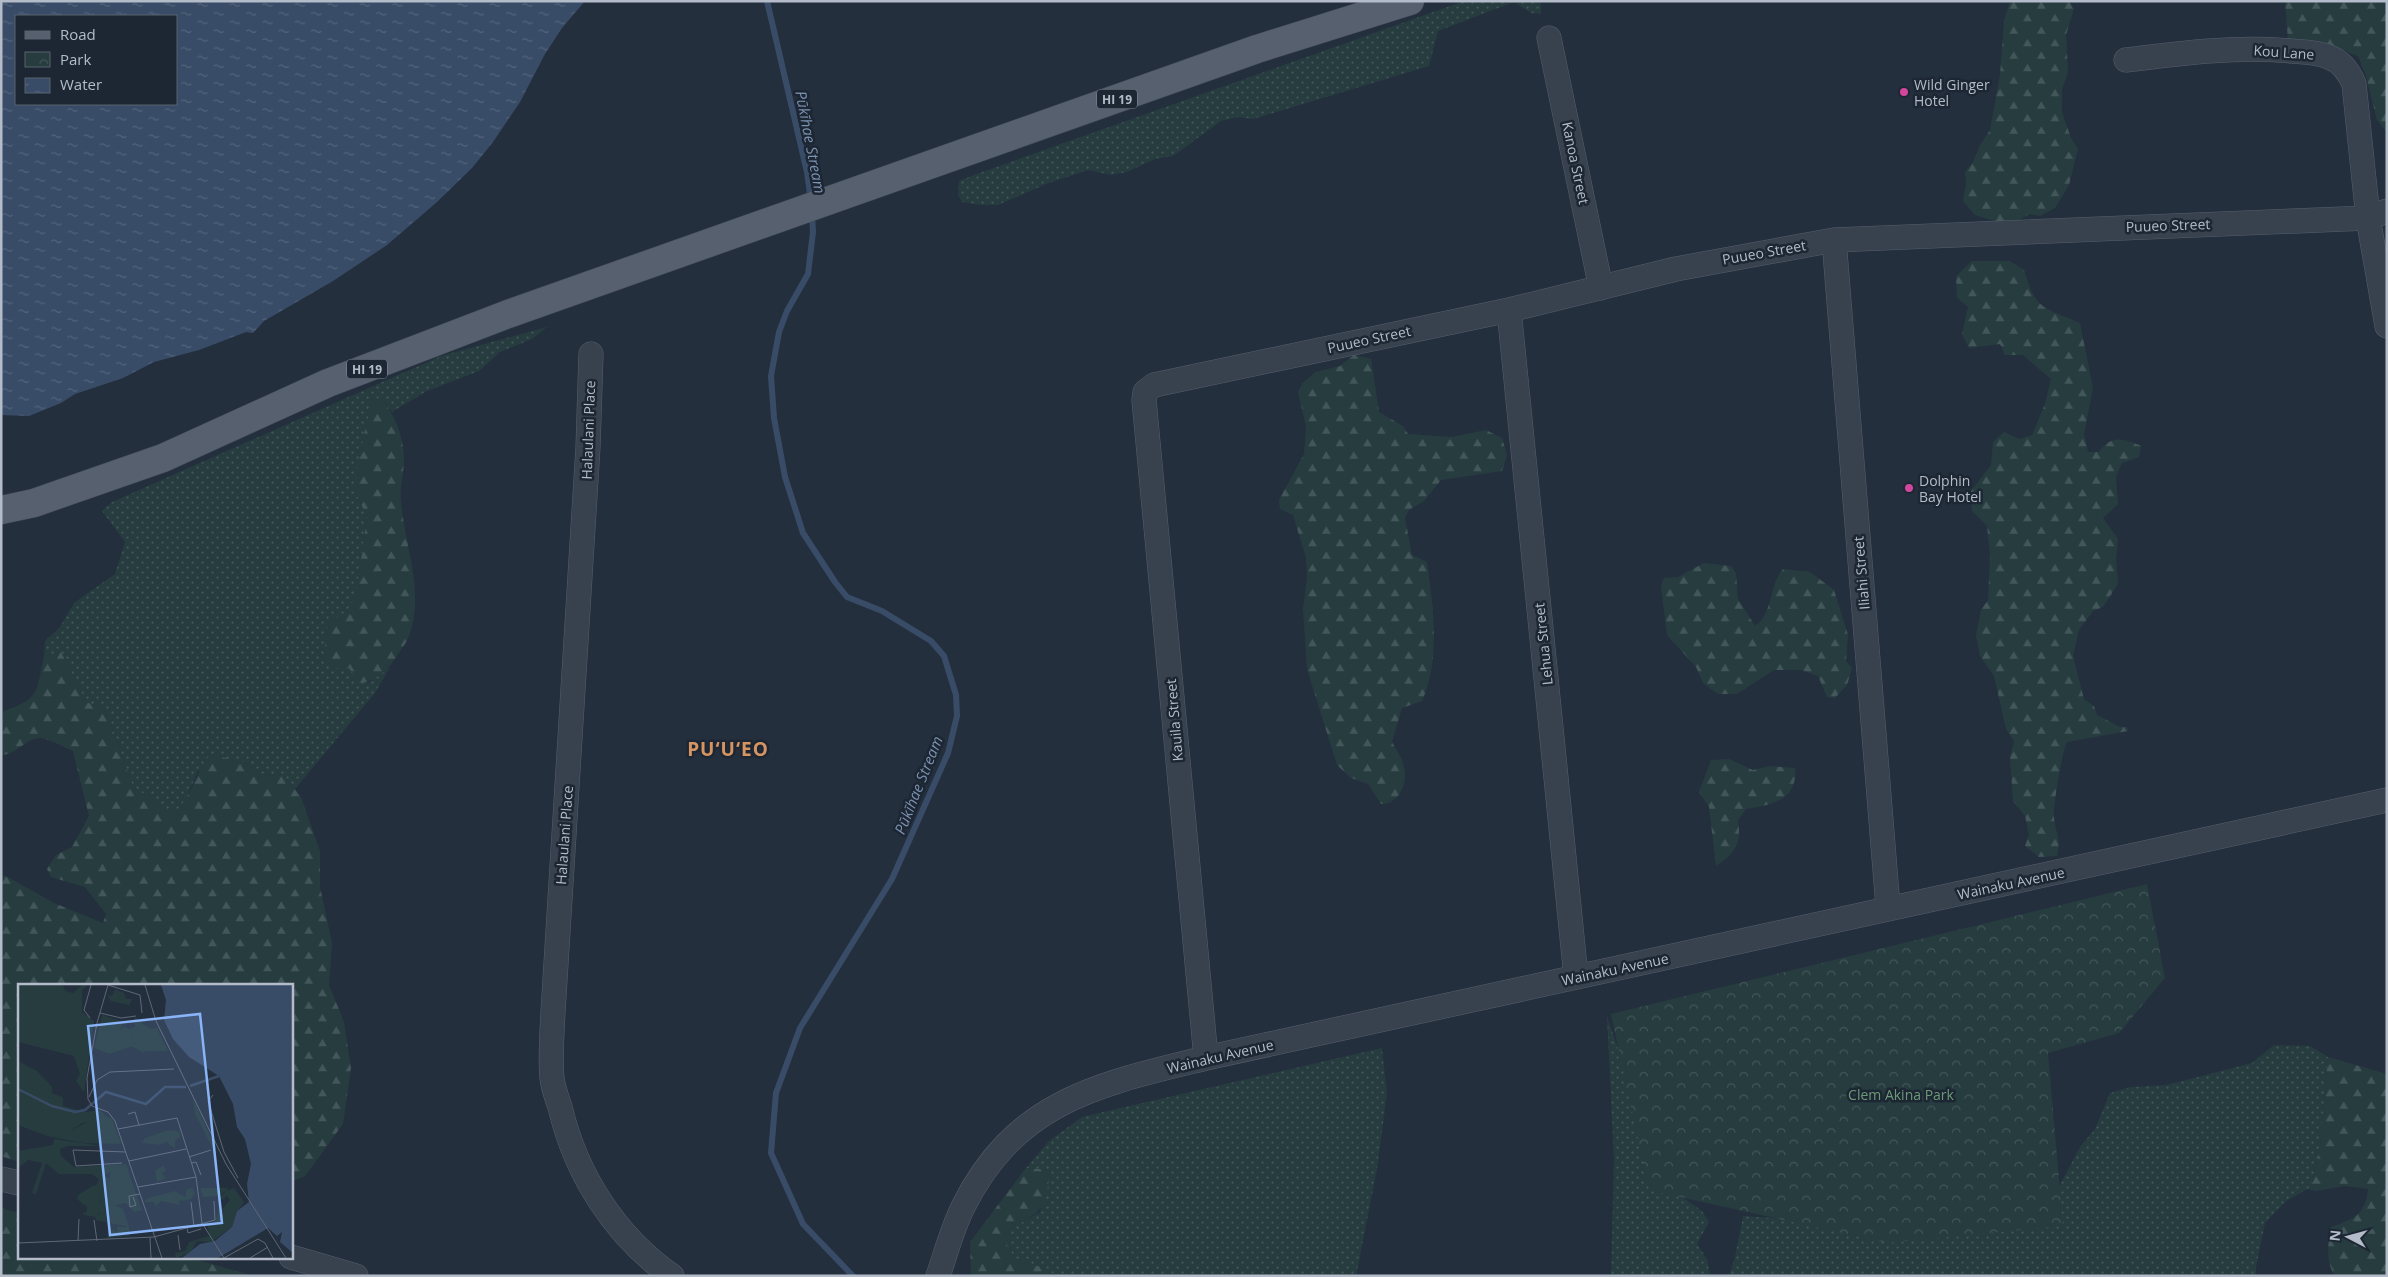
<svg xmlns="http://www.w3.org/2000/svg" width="2388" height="1277" font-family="'Open Sans',sans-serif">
<defs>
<pattern id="grass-dots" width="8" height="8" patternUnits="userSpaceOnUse" patternTransform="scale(1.25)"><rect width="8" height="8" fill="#263c3f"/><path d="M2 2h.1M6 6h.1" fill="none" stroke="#435659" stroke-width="1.8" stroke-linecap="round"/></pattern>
<pattern id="forest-firs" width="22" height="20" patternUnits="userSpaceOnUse" patternTransform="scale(1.25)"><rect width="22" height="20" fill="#263c3f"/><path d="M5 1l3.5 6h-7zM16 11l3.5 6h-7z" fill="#435659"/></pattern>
<pattern id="park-crowns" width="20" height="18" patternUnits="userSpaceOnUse" patternTransform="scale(1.25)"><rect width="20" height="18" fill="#263c3f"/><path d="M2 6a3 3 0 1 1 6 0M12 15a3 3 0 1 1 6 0" fill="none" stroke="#435659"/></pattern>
<pattern id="water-ripples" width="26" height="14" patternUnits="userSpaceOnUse" patternTransform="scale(1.25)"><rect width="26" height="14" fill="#394c67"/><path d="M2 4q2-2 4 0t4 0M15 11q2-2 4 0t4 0" fill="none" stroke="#53647b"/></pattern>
</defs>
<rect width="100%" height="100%" fill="#242f3e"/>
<path fill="url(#grass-dots)" d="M1464,1H1541V14L1531,13L1514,2L1438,31L1429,66L1253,119L1238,117L1221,121L1173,156L1155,159L1127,172L1111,175L1088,170L1046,184L998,205H981L962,202L958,195L959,181L974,175Z
M547,327L532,339L500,352L479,371L427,391L392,412L381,398L356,493L367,517L356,596L348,611L333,620L331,668H349L368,683L390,667L375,693L295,789L283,774L266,776L243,762L198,771L184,803L179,809L170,811L133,787L108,716L102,708L86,702L61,652L44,656L45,641L60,627L74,603L115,574L125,542L102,511L112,502L441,356Z
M1607,1017L1666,1186L1702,1211L1709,1222L1697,1244L1707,1259L1710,1276H1611L1614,1160Z
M2274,1045L2310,1046L2328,1057L2320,1147L2311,1187L2286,1201L2265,1223L2256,1267V1276H1729L1735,1257L1743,1216L1832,1222L2052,1200L2080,1147L2095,1129L2110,1093L2131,1087L2167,1085L2252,1063Z
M1382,1048L1387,1094L1377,1169L1356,1276H1056L1042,1267L1016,1260L1007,1245L1010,1229L1040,1212L1050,1170L1026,1168L1049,1141L1082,1117Z"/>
<path fill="url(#forest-firs)" d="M2010,1H2069L2074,9L2066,35L2068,72L2062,89V112L2071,138L2078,149L2069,185L2055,208L2040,216L2029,214L2013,224L1997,222L1975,215L1963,201L1966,184L1965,172L1973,162L1980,145L1990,130L2000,75L2004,21Z
M2285,1H2387V133L2377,120L2366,76L2358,56L2323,43L2288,41Z
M1972,261H2010L2024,270C2036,311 2043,307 2080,323L2093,388L2084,434L2088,452H2099C2112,434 2124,439 2141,446L2139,457L2122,463L2116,477L2118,504L2103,518L2118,539L2116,560L2118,584L2103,607L2093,611L2079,630L2073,656L2084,699L2094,706L2097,715L2120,727H2127L2128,731L2067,742C2062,752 2053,806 2054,818C2056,835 2061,837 2057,856L2039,857L2025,846L2029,835L2025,816L2013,801L2010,758L2014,741L2006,729L1994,676L1980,656L1976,635L1981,610L1988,600L1990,555L1987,526L1972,511L1971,491L1991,465L1993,442L2004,432L2019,439L2032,435L2045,404L2051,379L2023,355H2005L2000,344L1969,348L1962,334L1968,307L1957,298L1956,276Z
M1354,355L1371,359L1379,412L1403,426L1408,434L1452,437L1486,430L1502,438L1507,455L1502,471L1441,480L1424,501L1409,510L1405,518L1412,555L1427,562C1433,607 1441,658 1422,701L1402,708L1392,742C1396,749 1403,759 1404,767C1408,784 1399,804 1381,804L1368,784L1351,778L1337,765L1307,669L1303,609L1307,578L1306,558L1293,515L1280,509L1279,500L1304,454L1306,427L1298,392L1302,384L1315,372L1340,366Z
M381,398C395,415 404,437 404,460C404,474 399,488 401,502C405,547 425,592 409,636C406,644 399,652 395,659C387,671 373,683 359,683L349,668H331L324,661L327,627L333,620L348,610L356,595L367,517L356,493L357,467L372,399Z
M1704,563L1731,566L1736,573L1738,599L1755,626C1773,614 1769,585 1783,569L1810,572L1834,590L1848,635L1846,661L1852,668L1847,685L1835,698L1827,697L1818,676L1801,670H1774L1737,694H1718L1703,683L1696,667L1667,635L1661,586L1664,578L1678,577Z
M61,652L86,702L102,708L108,716L133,787L170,810L178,809C192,794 196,773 208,757L217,756L243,762L266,776L283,774L301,797L320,851V887L332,943L329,985L344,1022L351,1068L343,1124L305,1176L291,1182V986H19V1162L1,1156V876H6L54,903L103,923L106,914L85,887L51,877L47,869L56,855L72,847L89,816L73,751C64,747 50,739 40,738C25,738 17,755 1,755V712C40,699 36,694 44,656Z
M1729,759L1753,770L1770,766L1795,768C1798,800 1772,805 1746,809L1738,820C1742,843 1735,854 1716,866L1709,807L1699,792L1711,760Z
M2328,1057L2387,1074V1276H2335C2325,1262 2328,1243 2331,1227C2355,1218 2365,1216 2368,1189L2345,1186L2316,1191L2307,1189L2311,1187L2320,1147Z
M1026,1168L1050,1170C1045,1211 1045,1209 1010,1229L1007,1245L1016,1260L1042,1267L1056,1276H971L970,1242Z
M1,1208L19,1213V1258H190L254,1276H1Z"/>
<path fill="url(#park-crowns)" d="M2147,884L2165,978L2119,1033L2048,1053L2063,1226L1887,1243L1649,1190L1611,1014Z"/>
<path fill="url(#water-ripples)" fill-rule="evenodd" d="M1,1H585L562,28L545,54L520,102L493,142L472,168L437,202L387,245L333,281L264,321L253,333L246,332L199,350L154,362L123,378L75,394L61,403L29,416L1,415ZM16,16H176V104H16Z"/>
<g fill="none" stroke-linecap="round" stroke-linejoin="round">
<path stroke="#394c67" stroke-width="6" d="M767,1L807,172L811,201
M812,214L813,232L808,274L787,311L779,332L771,376L774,418L785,477L803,533L835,582L847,597L882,611L931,641L944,656L956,695L957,716L948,753L892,879L800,1028L776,1093L771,1153L803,1224L853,1276"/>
<g stroke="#565f6c" stroke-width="25">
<path id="minor" d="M1549,38L1601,288
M2126,60C2181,53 2235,46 2291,51C2303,52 2318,52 2329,57C2342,62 2349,72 2354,84L2368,218L2387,326
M1834,240L1888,907
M1509,310L1576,977
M591,354L588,447L553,1012C552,1034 550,1056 552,1078C553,1088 557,1098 560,1107C576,1175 615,1236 672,1276
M1206,1058L1144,400L1145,392L1154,385L1509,310L1676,269L1834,240L2368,218L2387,211
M1,1179L19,1183
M291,1257L356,1276
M938,1276C946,1253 952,1229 963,1207C1016,1100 1100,1084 1206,1058L2387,800"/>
</g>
<g stroke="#414a57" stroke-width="29">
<path id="primary" d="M1,510L34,503L163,458L328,383L508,314L1257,49L1410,1"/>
</g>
<use href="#minor" stroke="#38414e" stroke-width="24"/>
<use href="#primary" stroke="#56606e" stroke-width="28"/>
</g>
<g fill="#d1479c" stroke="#1d2633" stroke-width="2">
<circle cx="1904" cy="92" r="5"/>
<circle cx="1909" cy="488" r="5"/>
</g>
<g text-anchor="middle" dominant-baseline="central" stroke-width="5" stroke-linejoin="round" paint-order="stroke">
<g fill="#1d2633" stroke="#878f9c" stroke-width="1">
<rect x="1097" y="89.5" width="40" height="19" rx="4"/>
<rect x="347" y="359.5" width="40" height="19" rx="4"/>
</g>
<g font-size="12" font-weight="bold" fill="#b4bcc9">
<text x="1117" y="99">HI 19</text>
<text x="367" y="369">HI 19</text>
</g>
<g font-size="14" fill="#b4bcc9" stroke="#1d2633">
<text transform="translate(2284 52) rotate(4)">Kou Lane</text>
<text transform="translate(1576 163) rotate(78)">Kanoa Street</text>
<text transform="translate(2168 225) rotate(-2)">Puueo Street</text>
<text transform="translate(1764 252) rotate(-10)">Puueo Street</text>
<text transform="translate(1369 339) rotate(-12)">Puueo Street</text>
<text transform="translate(588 430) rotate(-88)">Halaulani Place</text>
<text transform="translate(1861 573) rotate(-95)">Iliahi Street</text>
<text transform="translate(1543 644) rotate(-96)">Lehua Street</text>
<text transform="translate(1174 720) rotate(-95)">Kauila Street</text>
<text transform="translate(564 835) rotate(-86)">Halaulani Place</text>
<text transform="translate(2011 883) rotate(-12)">Wainaku Avenue</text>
<text transform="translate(1615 969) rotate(-12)">Wainaku Avenue</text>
<text transform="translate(1220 1056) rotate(-13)">Wainaku Avenue</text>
</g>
<g font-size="14" fill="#b4bcc9" stroke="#1d2633" text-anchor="start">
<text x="1914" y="84">Wild Ginger<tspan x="1914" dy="16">Hotel</tspan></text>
<text x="1919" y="480">Dolphin<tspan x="1919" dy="16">Bay Hotel</tspan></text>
</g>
<g font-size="14" fill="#6b9a76" stroke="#1d2633">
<text x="1901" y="1094">Clem Akina Park</text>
</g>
<g font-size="15" font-style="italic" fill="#7c92b1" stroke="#1d2633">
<text transform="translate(811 142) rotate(79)">Pūkīhae Stream</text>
<text transform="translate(918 785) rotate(-68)">Pūkīhae Stream</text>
</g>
<g font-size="19" font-weight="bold" letter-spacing="1" fill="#d59563" stroke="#1d2633">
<text x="728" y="749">PU‘U‘EO</text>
</g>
</g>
<g transform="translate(18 984)">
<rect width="275" height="275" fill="#242f3e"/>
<path d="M125,40L133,45L139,44L155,77L150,67H126L127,70L115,63L117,58L112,52ZM175,115L198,164H197L195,165L177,130ZM83,130L94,135L103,160L65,159L29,152L46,151ZM36,155L84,162H50L42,165L43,172L56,183L107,180L85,192L91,194L94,220L105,225L111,243L78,236L77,229L82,231L84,224L78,202L81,195L73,190H41L28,179L18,210L14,209L24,179L10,176L0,184V167L35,161Z" fill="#263c3f"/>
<path d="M0,1H45L47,7L55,9L64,1H70L64,6V28L76,37L66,108L58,97L62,90L56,72L0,58ZM97,5L106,9L108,15H114L111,21L93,17L89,11L94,12ZM84,31L105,38L102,47L106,42L111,45L117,43V33L125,40L112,52L117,55L116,62L91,70L76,64ZM0,77L19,87L34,103V109L45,113V122L68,128L82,126L89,133L82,130L78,137L64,139L45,153L29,152L0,141ZM150,146L160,147L163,152L157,157V165L149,158L141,161L124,159L127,154ZM146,181L148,187L143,189L148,194L139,198L137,187ZM76,201L80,203L82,219L90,230L86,234L80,229L77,233L67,231L64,229L69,228V223L59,215L60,211ZM175,204L177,210L173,215L161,217L162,221L143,217L137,223L136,218H126L130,214L157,207L167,213L169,205ZM182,204H210L209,207L216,204L226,218L218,229L214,243L193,258L179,257L173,268L158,274L157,269L167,267L171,258L191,252L190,242L198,237L199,231L212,216L209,212L204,216L201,214L208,207L200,212L185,213ZM99,243H111V252L89,254L90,247L94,245L99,248Z" fill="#263c3f"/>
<path d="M108,180L124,226L116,228L108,219L93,222L90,207L93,185Z" fill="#263c3f"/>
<path d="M143,1H275V269L262,258L264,248L259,252L250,244L200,274H164L182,260L197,257L214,243L219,227L231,218L229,200L233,180L227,155L219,143L215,120L201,92L171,73L155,55L146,36L148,16Z" fill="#394c67"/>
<path fill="none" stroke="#394c67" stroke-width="2.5" d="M172,102L201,92M0,105L34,122L57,128L67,126L88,108L128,120L147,103H168"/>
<path fill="none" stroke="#5e6776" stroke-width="1" d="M90,1L79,39L69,94L70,115L74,122L90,128L97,137L144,274M90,1L122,11L124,29M127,1L138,37L208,180L268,274M82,29L103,34L118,32M72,34L66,26L73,1M195,111L190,117L206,168L220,194M71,113L79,96L92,88L156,85M110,130L117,128L121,141M100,145L159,134L178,193L184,239L206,274M171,173L193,166M111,177L168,165M104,179L58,182L55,166L108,168M174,179L178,178L183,191M120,203L178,193M115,213L118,221L112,223L111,212L122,210M173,218L176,242M76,236L79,257M169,244L170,249L183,245M160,251L162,266M132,254L133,274M60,257L61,235M0,259L136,253L197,236L196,217M206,274L240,255L247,259L255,274M232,274L250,263"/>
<path fill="#8ab4f8" fill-opacity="0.15" stroke="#8ab4f8" stroke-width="2.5" d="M182,30L204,239L92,251L70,42Z"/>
<rect width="275" height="275" fill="none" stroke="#b4bcc9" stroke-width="2.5"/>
</g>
<rect width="2388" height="1277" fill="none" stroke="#b4bcc9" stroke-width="5"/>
<rect x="15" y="15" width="162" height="90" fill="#1d2633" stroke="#59626f"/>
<rect x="25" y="31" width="25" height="8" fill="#56606e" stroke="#59626f"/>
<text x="60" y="40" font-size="15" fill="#b4bcc9">Road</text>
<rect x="25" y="52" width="25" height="15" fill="url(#park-crowns)" stroke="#59626f"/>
<text x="60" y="65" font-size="15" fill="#b4bcc9">Park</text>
<rect x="25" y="78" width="25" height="15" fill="url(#water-ripples)" stroke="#59626f"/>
<text x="60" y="90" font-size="15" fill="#b4bcc9">Water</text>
<g transform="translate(2348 1237) rotate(276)" stroke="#1d2633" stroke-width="4" paint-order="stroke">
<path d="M0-4L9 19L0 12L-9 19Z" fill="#b4bcc9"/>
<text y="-8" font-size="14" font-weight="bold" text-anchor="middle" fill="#b4bcc9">N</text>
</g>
</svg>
